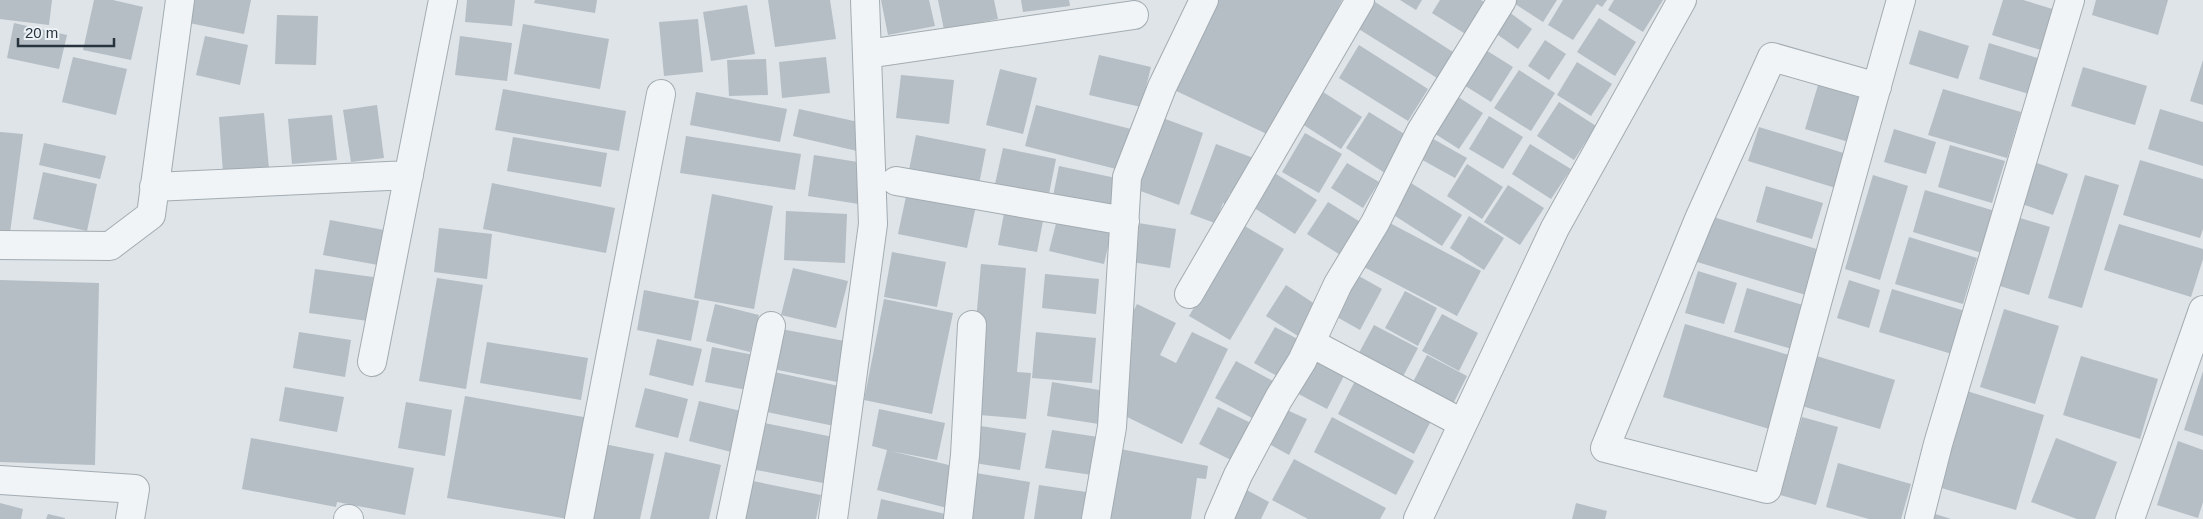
<svg xmlns="http://www.w3.org/2000/svg" width="2203" height="519" font-family="Helvetica,sans-serif">
<rect width="100%" height="100%" fill="#dee4e8"/>
<path fill="#b5bec5" d="M0,0H52L49,25L0,19Z
M94,0H113L143,7L131,60L83,50Z
M194,0H251L244,34L189,23Z
M467,0H515L512,26L465,22Z
M535,0H597L595,13L534,3Z
M768,0H830L836,39L775,47Z
M881,0H929L935,26L888,35Z
M938,0H994L998,19L944,30Z
M1021,0H1069L1070,6L1023,12Z
M1211,0H1342L1275,138L1168,87Z
M1372,0L1453,52L1437,78L1354,26Z
M1400,0H1422L1416,10Z
M1440,0H1481L1487,4L1467,35L1432,13Z
M1513,0H1557L1543,22L1512,2Z
M1563,0H1607L1602,7L1597,4L1573,40L1548,25Z
M1614,0H1663L1643,32L1608,10Z
M2003,0H2023L2059,11L2047,52L1992,35Z
M2096,0H2168L2158,35L2092,15Z
M747,5L755,54L711,61L703,12Z
M1505,9L1532,29L1518,49L1491,30Z
M277,15L318,16L316,65L275,64Z
M1599,18L1636,42L1615,76L1577,52Z
M698,19L703,72L664,76L659,22Z
M14,23L67,35L59,69L7,58Z
M523,24L609,39L600,89L514,74Z
M1919,30L1969,46L1958,79L1909,64Z
M205,36L248,45L240,85L196,75Z
M460,36L512,43L507,81L455,75Z
M1545,40L1566,54L1549,80L1528,66Z
M1989,43L2047,61L2036,96L1979,79Z
M1359,45L1428,89L1408,121L1339,78Z
M1481,47L1513,67L1491,102L1459,82Z
M1099,55L1151,67L1141,107L1089,95Z
M73,57L127,69L116,115L62,102Z
M826,57L830,93L782,98L779,62Z
M766,59L768,95L729,96L727,60Z
M2203,60V105L2190,101Z
M1577,62L1612,84L1591,116L1557,95Z
M2083,67L2147,86L2135,125L2071,106Z
M1000,69L1037,78L1023,134L986,125Z
M1519,70L1555,93L1531,131L1494,108Z
M901,75L954,80L949,124L896,118Z
M1818,85L1865,99L1852,143L1805,129Z
M503,89L626,111L619,151L495,130Z
M1943,89L2021,112L2007,158L1928,135Z
M1320,90L1362,117L1341,149L1299,122Z
M696,92L787,109L780,142L690,125Z
M1452,93L1483,113L1459,149L1429,130Z
M1559,102L1596,126L1574,160L1537,136Z
M377,105L384,158L351,162L343,110Z
M1036,105L1131,129L1120,170L1025,146Z
M799,109L863,123L857,151L793,136Z
M2160,109L2203,122V166L2148,149Z
M1369,112L1414,140L1391,177L1346,148Z
M264,113L269,169L223,173L219,117Z
M332,115L337,160L292,164L288,119Z
M1489,116L1523,137L1503,169L1469,149Z
M1160,117L1203,133L1179,205L1135,189Z
M1759,127L1850,155L1839,189L1748,161Z
M1894,129L1936,142L1926,174L1884,162Z
M0,132L23,134L10,233L0,231Z
M1305,133L1342,154L1319,193L1282,172Z
M916,135L986,149L977,194L907,180Z
M686,136L801,154L795,190L680,173Z
M1428,136L1467,158L1455,178L1417,157Z
M513,137L607,153L601,187L507,171Z
M44,143L106,156L100,179L39,165Z
M1216,144L1256,159L1236,196L1230,193L1225,204L1223,203L1215,223L1190,214Z
M1530,144L1571,169L1551,199L1512,174Z
M1950,145L2005,161L1992,203L1938,187Z
M1003,148L1056,159L1047,204L993,193Z
M814,155L864,163L865,205L808,196Z
M2140,160L2203,179V229L2200,238L2123,215Z
M1347,163L1379,182L1363,208L1331,188Z
M2037,163L2068,174L2053,215L2022,204Z
M1467,164L1503,187L1482,219L1447,196Z
M1059,166L1116,178L1109,213L1052,201Z
M43,172L97,184L87,231L33,219Z
M1273,172L1317,200L1295,234L1251,206Z
M1873,175L1908,186L1880,280L1845,269Z
M2085,175L2119,185L2082,308L2048,298Z
M492,183L615,208L606,253L483,229Z
M1411,183L1462,215L1442,246L1392,214Z
M1508,185L1544,208L1520,245L1484,222Z
M1766,186L1823,203L1812,239L1756,222Z
M908,187L977,201L967,248L898,234Z
M1925,190L1995,211L1982,253L1913,232Z
M712,194L773,206L754,309L694,298Z
M1328,202L1362,223L1342,256L1307,234Z
M1005,208L1044,216L1037,252L998,245Z
M786,211L847,214L845,263L784,260Z
M1059,212L1113,225L1104,264L1049,251Z
M1707,215L1823,251L1809,296L1694,261Z
M2010,215L2050,227L2029,295L1990,283Z
M1469,216L1504,238L1484,270L1450,248Z
M330,220L384,230L378,265L323,255Z
M1386,221L1481,271L1457,316L1362,266Z
M1132,222L1176,229L1170,268L1125,261Z
M2119,224L2203,249V259L2191,297L2104,270Z
M1243,225L1284,249L1230,340L1189,316Z
M439,228L492,234L487,279L434,272Z
M1909,237L1977,258L1963,304L1895,284Z
M892,252L946,262L937,307L884,297Z
M981,264L1026,268L1017,372L1031,373L1026,419L968,414Z
M793,268L848,281L836,328L781,315Z
M315,269L373,277L368,321L309,313Z
M1350,271L1382,289L1360,330L1328,312Z
M1698,271L1737,283L1724,324L1685,313Z
M1045,274L1099,279L1096,314L1042,308Z
M437,278L483,285L466,389L419,381Z
M0,280L99,283L95,465L0,462Z
M1849,280L1880,290L1869,328L1837,318Z
M1286,285L1318,306L1298,336L1266,316Z
M1747,288L1806,306L1792,349L1734,332Z
M1892,289L1965,311L1952,354L1879,332Z
M644,290L699,301L691,341L637,330Z
M1405,291L1437,308L1418,346L1385,328Z
M884,299L953,313L932,414L864,400Z
M715,304L759,315L750,352L706,341Z
M1137,304L1176,323L1160,355L1176,363L1192,332L1228,349L1182,444L1119,413L1125,352L1133,337L1126,335L1133,320L1130,318Z
M2004,309L2059,326L2035,404L1980,387Z
M1442,314L1478,333L1459,371L1422,351Z
M1685,324L1799,358L1776,431L1663,397Z
M1374,325L1418,348L1398,386L1354,362Z
M1275,327L1305,343L1284,380L1254,363Z
M781,329L850,342L842,383L773,369Z
M299,332L351,340L345,377L293,368Z
M1036,332L1096,338L1092,383L1032,378Z
M657,339L702,349L693,386L649,375Z
M487,342L588,358L581,400L480,383Z
M712,347L754,355L747,390L705,382Z
M1311,354L1346,372L1327,409L1291,390Z
M1810,354L1895,380L1880,429L1795,404Z
M1427,355L1467,376L1453,404L1413,382Z
M2081,356L2158,379L2140,439L2063,415Z
M1236,361L1273,381L1252,418L1215,398Z
M765,370L848,388L839,427L757,410Z
M2203,371V436L2184,430Z
M1357,377L1433,417L1414,454L1338,414Z
M1052,382L1105,391L1099,424L1047,416Z
M285,387L344,397L337,432L279,421Z
M645,388L688,399L678,438L635,427Z
M1967,391L2044,415L2016,510L1938,487Z
M465,396L589,418L568,519L447,498Z
M699,401L745,412L735,453L689,441Z
M406,402L452,410L445,456L398,448Z
M1218,407L1253,424L1233,461L1199,444Z
M1280,407L1307,419L1289,455L1262,440Z
M879,409L945,423L937,460L891,451L961,468L951,509L877,490L887,450L872,446Z
M1332,417L1414,461L1396,495L1314,452Z
M1802,417L1838,427L1816,505L1780,495Z
M755,421L833,437L823,483L746,468Z
M974,425L1026,433L1020,470L968,462Z
M1052,430L1098,437L1092,475L1045,468Z
M251,438L414,468L405,515L337,502L336,507L242,489Z
M2056,438L2117,462L2095,519H2077L2031,502Z
M2178,441L2203,450V502L2198,518L2157,505Z
M599,443L654,454L640,519H584Z
M1110,447L1208,466L1206,479L1197,478L1191,519H1100Z
M665,452L721,465L709,519H650Z
M1294,459L1386,508L1380,519H1308L1272,500Z
M1838,463L1911,484L1901,519H1869L1826,507Z
M970,472L1030,482L1024,519H967Z
M743,479L821,495L816,519H735Z
M1039,485L1093,493L1089,519H1034Z
M1243,488L1269,502L1261,519H1229Z
M881,499L954,516L953,519H877Z
M0,503L23,509L21,519H0Z
M1576,503L1607,511L1605,519H1572Z
M1929,512L1951,519H1927Z
M48,514L65,518V519H46Z"/>
<g fill="none" stroke-linecap="round" stroke-linejoin="round">
<g stroke="#a3acb2" stroke-width="30">
<path id="street" d="M867,54L1134,15
M1877,87L1772,57L1699,219L1605,448L1767,489C1810,326 1855,163 1901,0
M896,181L1125,221
M154,187L409,175
M0,245L110,246L151,215L180,0
M1189,294L1360,0
M1311,343L1462,423
M372,362L443,0
M0,480L135,489L130,519
M348,519H349
M579,519L661,94
M731,519L771,326
M833,519L873,224L865,0
M958,519L965,455L972,325
M1096,519L1112,427L1127,177L1162,87L1204,0
M1219,519L1238,475L1279,398L1302,361L1338,284L1375,223L1421,131L1502,0
M1418,519L1555,228L1682,0
M1919,519L1938,444L2070,0
M2130,519L2203,310"/>
</g>
<use href="#street" stroke="#f1f4f6" stroke-width="28"/>
</g>
<path d="M18 38v8h96v-8" fill="none" stroke="#27343f" stroke-width="2.5"/>
<text x="25" y="38" font-size="15" fill="#27343f" stroke="#edf2f6" stroke-width="4" paint-order="stroke">20 m</text>
</svg>
